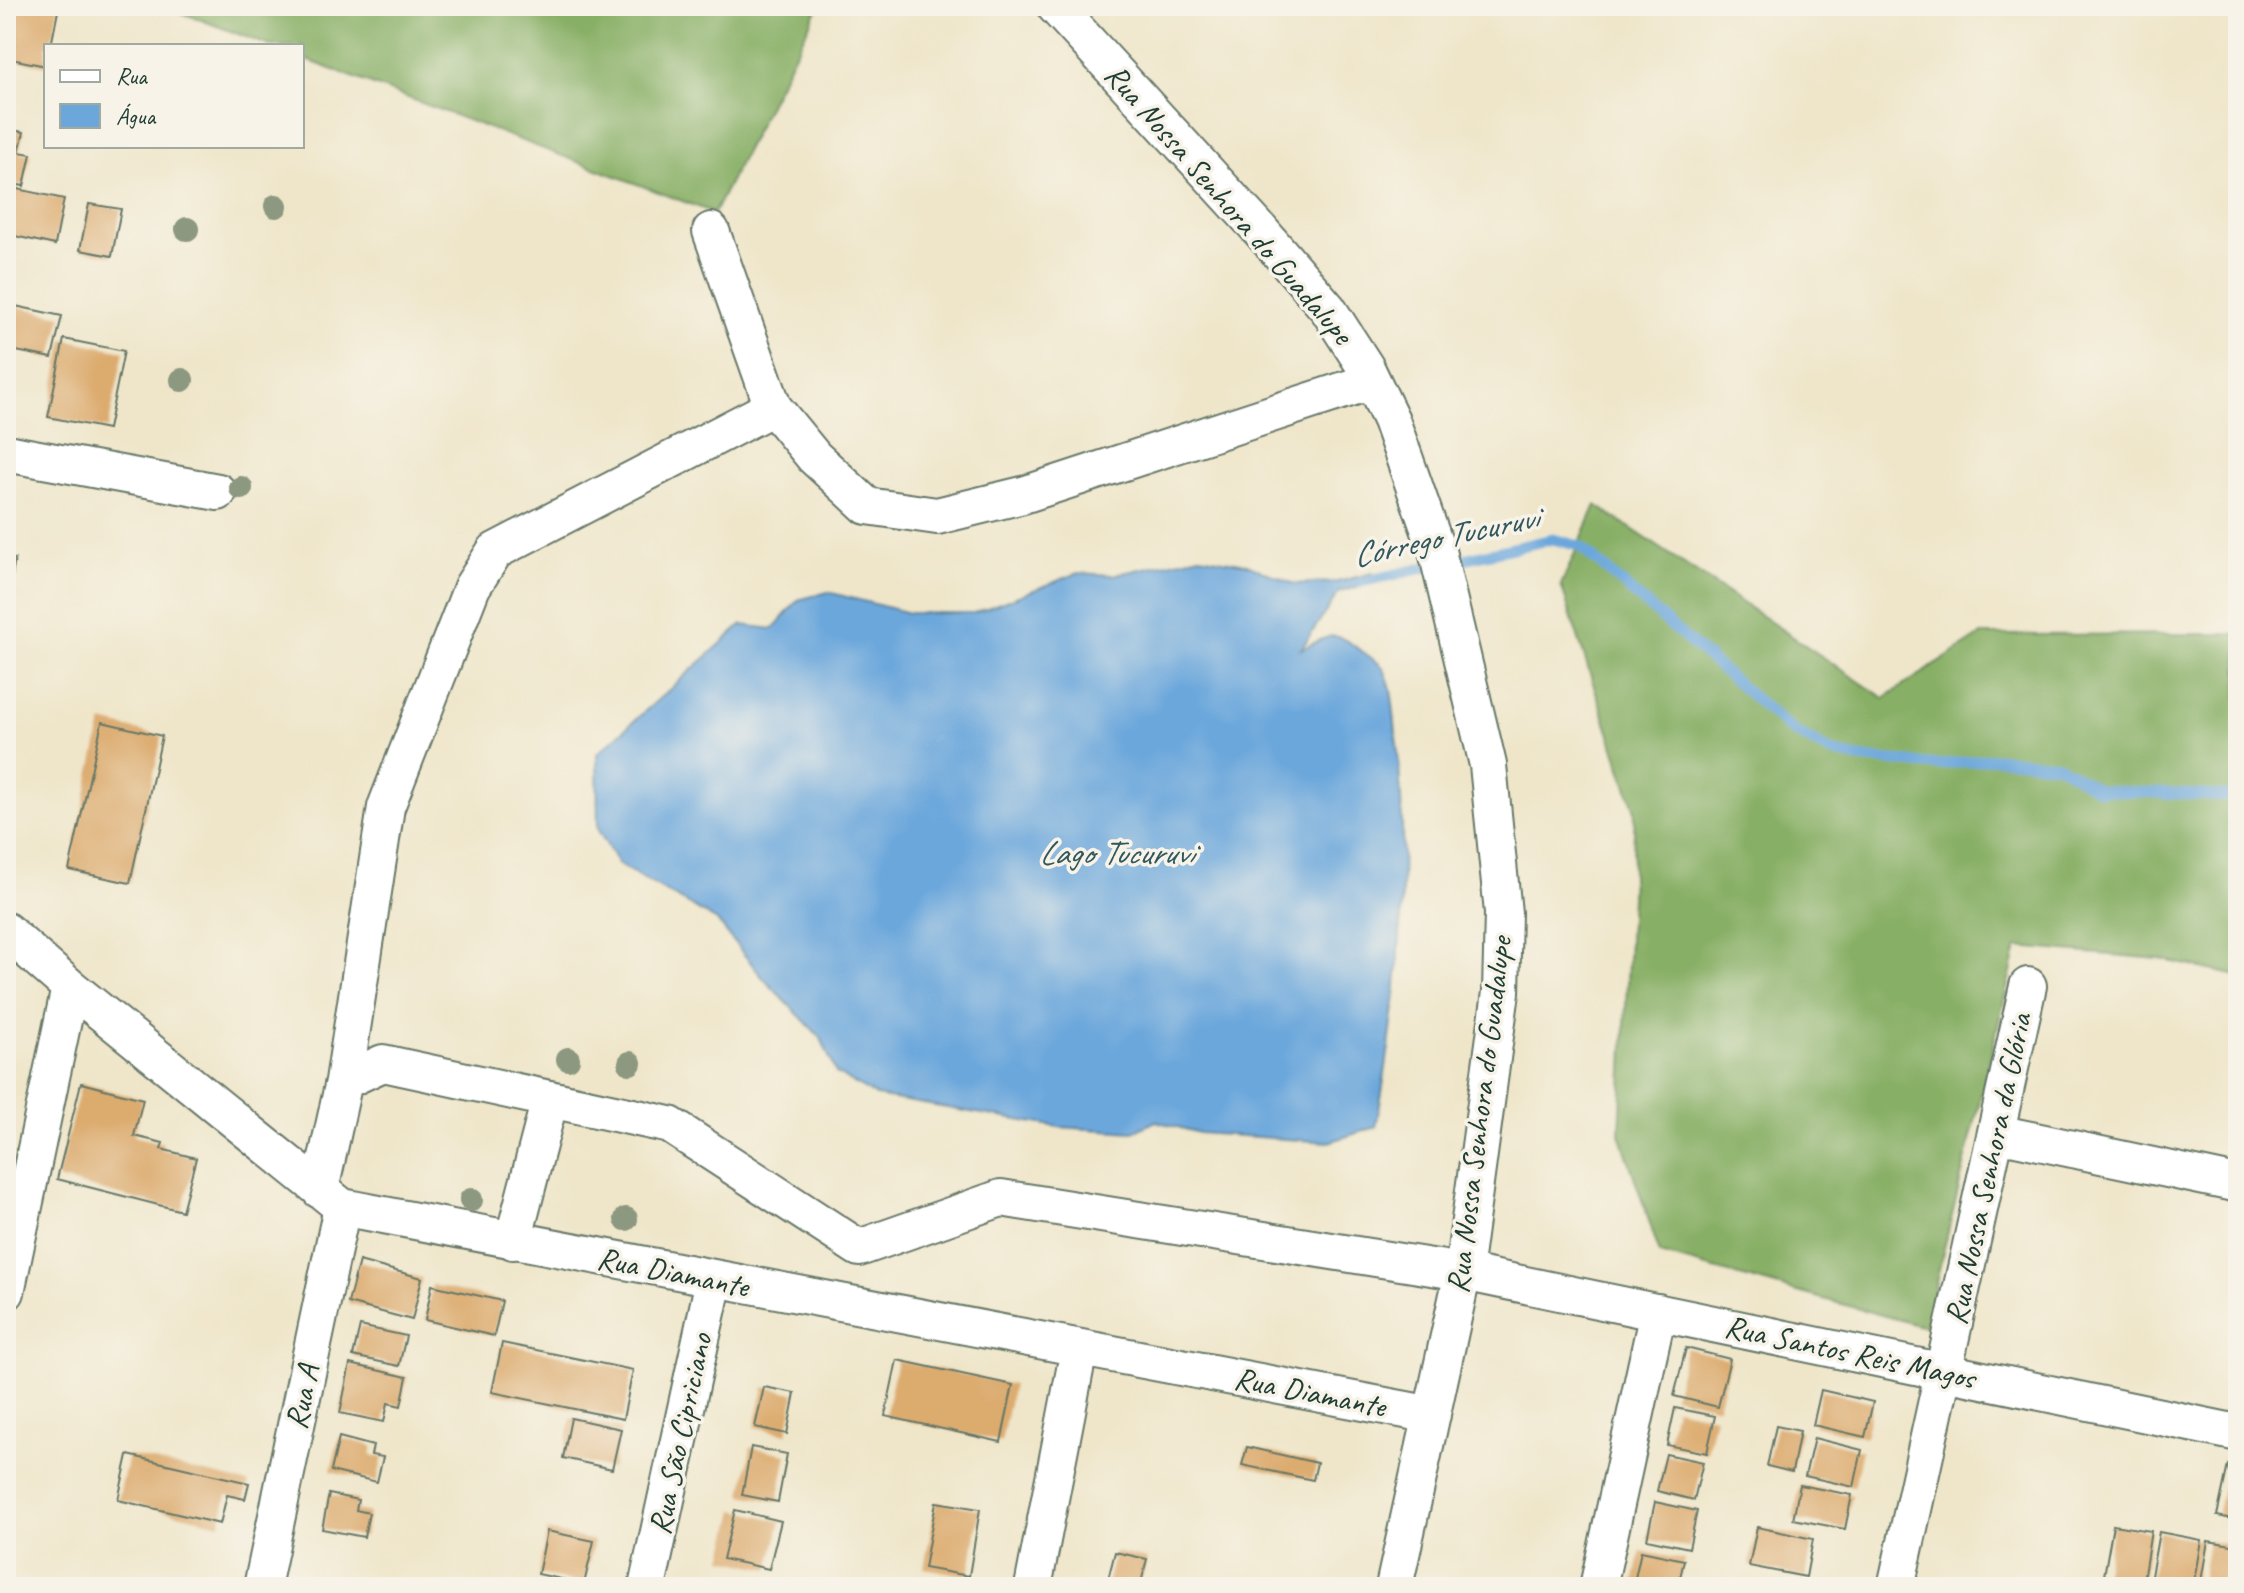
<svg xmlns="http://www.w3.org/2000/svg" width="2244" height="1593" font-family="Caveat,sans-serif">
<rect width="100%" height="100%" fill="#f7f3e8"/>
<filter id="ink" filterUnits="userSpaceOnUse"><feTurbulence type="fractalNoise" baseFrequency=".0125" numOctaves="2"/><feDisplacementMap in="SourceGraphic" scale="16" xChannelSelector="R" yChannelSelector="G"/><feConvolveMatrix kernelMatrix="1 2 1 2 8 2 1 2 1" color-interpolation-filters="sRGB"/></filter>
<filter id="wash" filterUnits="userSpaceOnUse"><feTurbulence type="fractalNoise" baseFrequency=".006" numOctaves="4" result="noise"/><feDisplacementMap in="SourceGraphic" scale="32" xChannelSelector="R" yChannelSelector="G"/><feGaussianBlur stdDeviation="1.8" result="paint"/><feColorMatrix in="noise" values="0 0 0 0 0 0 0 0 0 0 0 0 0 0 0 0 0 1.4 0 .05"/><feComposite in="paint" operator="in"/></filter>
<g filter="url(#wash)">
<rect width="100%" height="100%" fill="#efe6ca"/>
<path fill="#87af65" stroke="#53764c" stroke-width="2" d="M164,6H819L714,213L302,58V46H270Z
M1596,505L1884,698L1981,635L2238,634V976L2159,959L2017,947L1925,1327L1660,1254L1620,1134L1635,811L1561,585Z"/>
<path fill="#6ca7dc" stroke="#467288" stroke-width="2" d="M1200,556L1247,564L1294,584L1337,582L1373,573L1376,582L1339,592L1301,649C1333,635 1332,628 1364,653C1369,657 1379,662 1383,668C1393,684 1394,715 1396,734C1410,864 1400,998 1376,1127L1329,1142L1199,1133L1156,1121L1133,1132L1059,1127L876,1096L836,1073L821,1038L764,979L717,921L618,864L598,830L597,754L742,625L773,629L798,600L828,592L909,613H974L1078,573L1113,575Z"/>
<g fill="none" stroke-linecap="round" stroke-linejoin="round">
<path stroke="#6ca7dc" stroke-width="11" d="M1361,582L1553,539L1579,546L1790,729L1831,752L1856,758L1937,765L1996,758L2058,765L2099,790L2238,797"/>
</g>
<g id="blocks">
<path fill="#dcab6e" d="M6,6H59L51,46H46V66L6,58Z
M6,129L24,132L19,152L31,154L24,186L6,183Z
M8,187L64,199L55,245L6,234Z
M89,204L121,209L112,256L80,250Z
M6,304L62,316L52,358L6,349Z
M64,339L124,351L108,429L48,417Z
M6,557L15,559L8,600H6Z
M102,722L162,736L130,883L69,870Z
M81,1083L143,1099L134,1136L163,1143L161,1149L196,1158L182,1211L57,1179Z
M359,1261L422,1278L412,1320L348,1303Z
M432,1285L502,1301L494,1336L425,1320Z
M360,1326L406,1336L399,1366L353,1356Z
M502,1343L633,1370L623,1419L492,1392Z
M1686,1348L1730,1359L1718,1407L1674,1396Z
M897,1360L1013,1385L1001,1442L885,1416Z
M350,1364L407,1377L401,1406L388,1403L384,1422L340,1413Z
M764,1387L795,1393L787,1434L755,1427Z
M1821,1390L1873,1402L1865,1437L1813,1425Z
M1675,1408L1715,1416L1707,1453L1667,1445Z
M571,1418L621,1429L612,1469L563,1458Z
M1776,1426L1800,1431L1792,1472L1767,1466Z
M339,1437L373,1446L371,1455L383,1457L377,1482L331,1471Z
M1814,1438L1862,1450L1854,1487L1805,1476Z
M751,1447L787,1454L778,1502L742,1495Z
M1247,1447L1317,1463L1313,1480L1242,1465Z
M1666,1454L1703,1462L1694,1500L1657,1491Z
M128,1455L249,1483L245,1499L227,1495L220,1524L118,1500Z
M2228,1465L2238,1467V1520L2217,1516Z
M1800,1485L1852,1495L1845,1529L1793,1519Z
M329,1494L358,1500L356,1510L369,1513L364,1537L322,1529Z
M936,1502L980,1509L969,1576L924,1568Z
M1655,1502L1697,1511L1689,1548L1647,1539Z
M735,1510L781,1521L769,1569L723,1559Z
M2113,1525L2151,1531L2142,1587H2102Z
M1757,1527L1813,1539L1806,1577L1749,1566Z
M547,1531L594,1541L584,1584L538,1574Z
M2159,1532L2201,1540L2193,1587H2149Z
M2208,1541L2238,1546V1587H2200Z
M1641,1551L1684,1560L1678,1587H1633Z
M1115,1552L1147,1559L1140,1587H1106Z"/>
</g>
</g>
<g filter="url(#ink)">
<use href="#blocks" fill-opacity="0" stroke="#687868" stroke-width="2"/>
<g fill="none" stroke-linecap="round" stroke-linejoin="round">
<g stroke="#687868" stroke-width="40">
<path id="street" d="M1055,6L1260,230L1328,309L1366,368L1391,420L1437,551L1488,765L1503,913L1501,992L1463,1272L1394,1587
M711,231L773,407L814,457L867,506L937,516L1023,495L1372,381
M6,453L218,492
M6,931L70,987L342,1207L1432,1415
M344,1081L386,807L472,587L495,551L773,407
M1997,1133L2238,1184
M320,1190L344,1081L383,1063L670,1125L859,1248L1001,1198L1463,1272L2238,1433
M513,1241L550,1099
M6,1292L70,987
M262,1587L342,1207
M647,1587L714,1280
M1033,1587L1079,1349
M1598,1587L1658,1312
M1896,1587L2028,986"/>
</g>
<use href="#street" stroke="#fff" stroke-width="36"/>
</g>
<g fill="#8c987f">
<circle cx="276" cy="206" r="12"/>
<circle cx="187" cy="229" r="12"/>
<circle cx="182" cy="380" r="12"/>
<circle cx="241" cy="488" r="12"/>
<circle cx="568" cy="1059" r="12"/>
<circle cx="630" cy="1063" r="12"/>
<circle cx="471" cy="1200" r="12"/>
<circle cx="626" cy="1219" r="12"/>
</g>
</g>
<g text-anchor="middle" dominant-baseline="central" stroke-width="7" stroke-linejoin="round" paint-order="stroke">
<g font-size="32" fill="#1f3d34" stroke="#f7f3e8">
<text transform="translate(1229 204) rotate(49)">Rua Nossa Senhora do Guadalupe</text>
<text transform="translate(1479 1115) rotate(-83)">Rua Nossa Senhora do Guadalupe</text>
<text transform="translate(1988 1169) rotate(-78)">Rua Nossa Senhora da Glória</text>
<text transform="translate(673 1272) rotate(11)">Rua Diamante</text>
<text transform="translate(1850 1352) rotate(12)">Rua Santos Reis Magos</text>
<text transform="translate(1310 1392) rotate(11)">Rua Diamante</text>
<text transform="translate(302 1397) rotate(-78)">Rua A</text>
<text transform="translate(680 1434) rotate(-78)">Rua São Cipriciano</text>
</g>
<g font-size="34" font-style="italic" fill="#32585e" stroke="#f7f3e8">
<text transform="translate(1445 536) rotate(-12)">Córrego Tucuruvi</text>
<text x="1116" y="852">Lago Tucuruvi</text>
</g>
</g>
<rect width="2244" height="1593" fill="none" stroke="#f7f3e8" stroke-width="32"/>
<rect x="44" y="44" width="260" height="104" fill="#f7f3e8" stroke="#a1aaa0" stroke-width="2"/>
<rect x="60" y="70" width="40" height="12" fill="#ffffff" stroke="#a1aaa0" stroke-width="2"/>
<text x="116" y="84" font-size="24" fill="#1f3d34">Rua</text>
<rect x="60" y="104" width="40" height="24" fill="#6ca7dc" stroke="#a1aaa0" stroke-width="2"/>
<text x="116" y="124" font-size="24" fill="#1f3d34">Água</text>
</svg>
